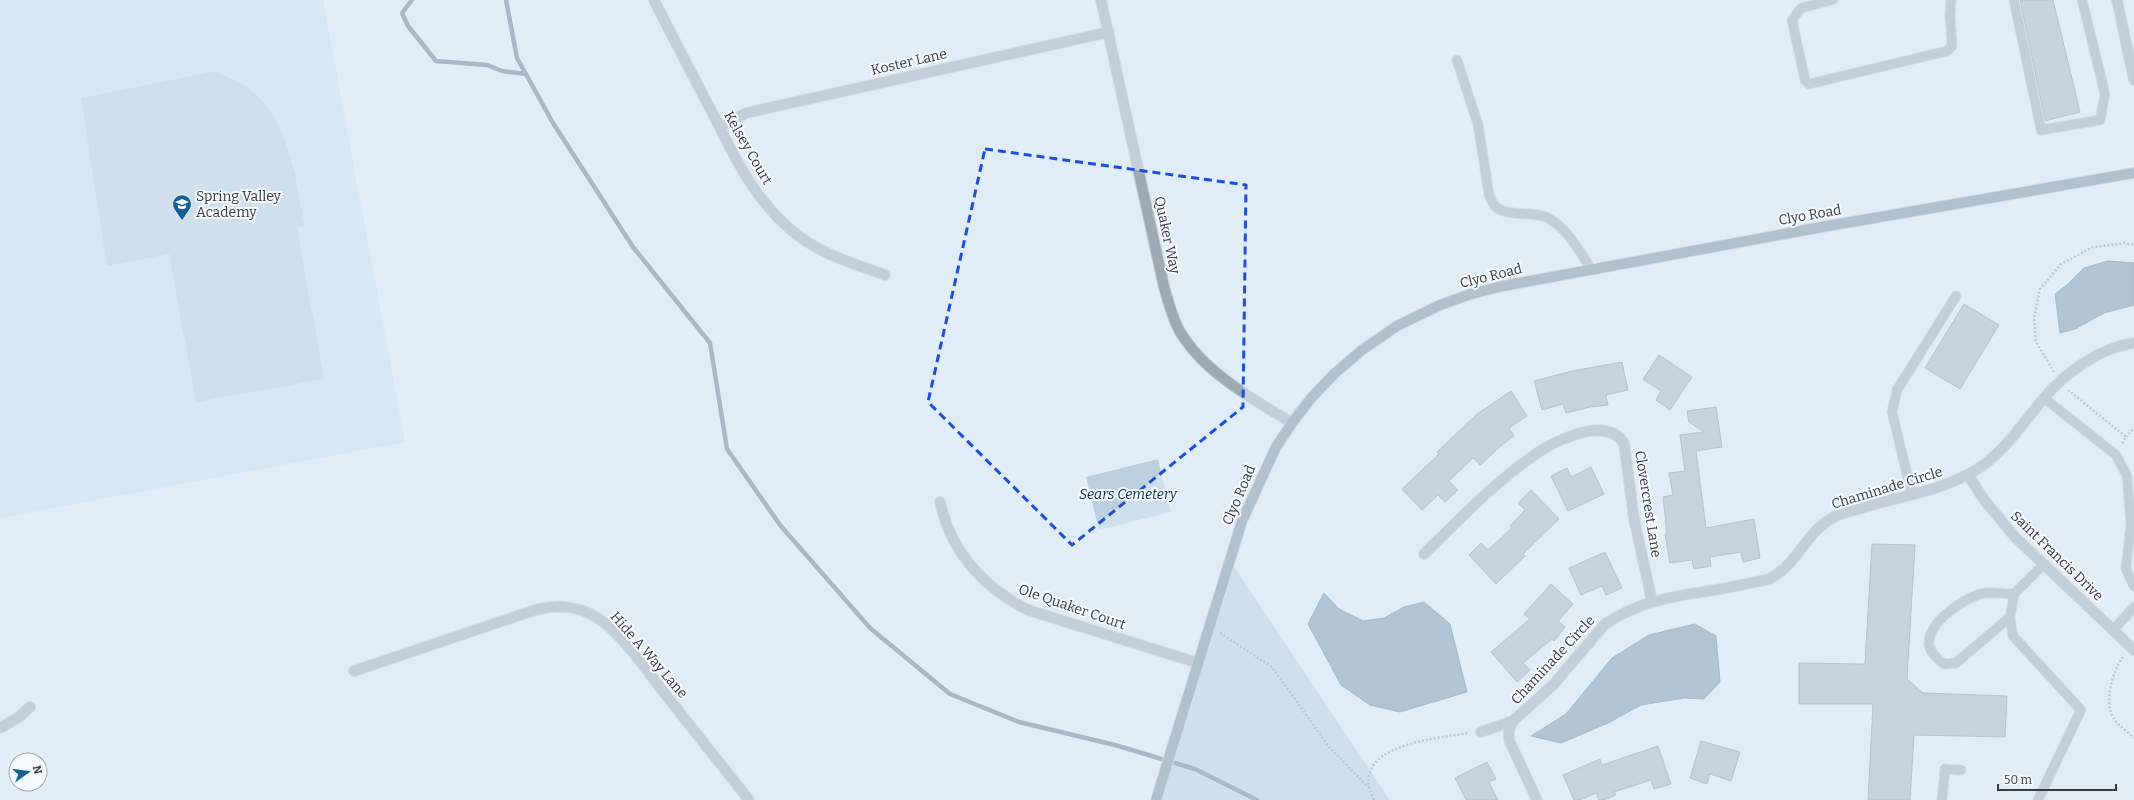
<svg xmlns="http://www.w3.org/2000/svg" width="2134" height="800" font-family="Bitter,serif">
<rect width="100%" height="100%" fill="#e0edf7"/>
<path fill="#cee0ef" d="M0,0H323L405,442L0,518Z"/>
<path fill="#bccfdf" d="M216,71C226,77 239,81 248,88C290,119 295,179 305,226L297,228L324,379L196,402L169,254L107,266L81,98Z
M1158,459L1171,512L1099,530L1086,477Z
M1229,559L1390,800H1156Z"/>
<path fill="#7893a9" stroke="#65798a" d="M2108,261L2134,263V305L2104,313L2075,329L2060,333L2055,294L2068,284L2084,268Z
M1324,593L1339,609L1363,621L1384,618L1404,607L1424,602L1450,624L1467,692L1400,712L1370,705L1341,685L1308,624Z
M1695,624L1716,636L1720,682L1704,699L1684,698L1641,705L1608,723L1561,743L1531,736L1566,714L1612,658L1649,635Z"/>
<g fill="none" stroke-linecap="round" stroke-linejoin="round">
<path stroke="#65798a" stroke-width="4.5" d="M412,0L402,13L408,26L436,61L487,65L502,71L526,74
M506,0L517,58L553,123L633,247L710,343L727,449L780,525L870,628L950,694L1019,722L1115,745L1195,769L1257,800"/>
</g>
<path fill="#a7b3bd" stroke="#859099" d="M2020,0H2053L2080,112L2045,121Z
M1964,304L1999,325L1960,389L1925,368Z
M1659,355L1692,377L1670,410L1656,400L1661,391L1643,379Z
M1622,362L1628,390L1606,395L1608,405L1590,407L1566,413L1563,404L1542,410L1534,381L1572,371Z
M1511,391L1527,416L1509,428L1514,436L1502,445L1480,465L1473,458L1449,481L1458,490L1445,502L1438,495L1422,510L1402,489L1439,454L1437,452L1477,414Z
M1716,407L1722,447L1696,451L1706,528L1754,519L1760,558L1743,562L1741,552L1710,557L1711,566L1694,569L1692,560L1670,563L1665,534H1667L1663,497L1673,495L1669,473L1685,471L1680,435L1704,432L1689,422L1687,411Z
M1591,467L1604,494L1568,511L1551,476L1567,468L1571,477Z
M1531,490L1559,519L1523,554L1525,556L1496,584L1469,555L1481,543L1488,550L1512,528L1510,526L1525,510L1518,503Z
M1872,544L1915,545L1907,679L1923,693L2007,696L2005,737L1914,735L1910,800H1868L1873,704H1799V663L1865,664Z
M1605,552L1622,588L1606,595L1602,586L1581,595L1569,568Z
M1551,584L1573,604L1558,621L1565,627L1554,641L1552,639L1523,663L1530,670L1517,682L1491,652L1530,619L1524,614Z
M1701,741L1740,752L1731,781L1710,774L1707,784L1690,778Z
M1658,746L1671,784L1654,789L1651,780L1614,792L1616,795L1604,800H1599L1596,793L1580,800H1574L1563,775L1600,759L1602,765Z
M1487,762L1496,779L1489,782L1498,800H1466L1455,778Z"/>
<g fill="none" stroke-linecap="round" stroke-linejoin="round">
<g stroke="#becad2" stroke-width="11">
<path id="lane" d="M1833,0L1801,8L1792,20L1805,80L1809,84L1947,51L1952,46L1950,15L1951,0
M2014,0L2041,130L2100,120L2105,94L2082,0
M1457,60L1478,124L1489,195C1491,199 1493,205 1497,208C1512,218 1537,209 1553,221C1570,233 1580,252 1591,269
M2044,398L2116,455L2127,476L2131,524L2126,569L2134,586
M1912,495L1892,412L1897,390L1956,296
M2010,617L1956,663L1944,664C1937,658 1928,651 1929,642C1930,621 1962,600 1980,594C1990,591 2004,594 2014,594
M2113,630L2134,607
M1942,800L1945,769L1961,770
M2038,800L2081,710L2013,636L2010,617L2014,594L2044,564"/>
</g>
<g stroke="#becad2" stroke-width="12">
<path id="street" d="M654,0C673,38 693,76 713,114C734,156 753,197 790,229C817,253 852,263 885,275
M1101,0L1164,287C1168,301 1172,317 1179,330C1203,372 1253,399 1292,423
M2117,0L2134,80
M720,127L746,113L1109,32
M1968,475L1985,501L2015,537L2134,650
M940,502C951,552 983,587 1028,610L1198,663
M1424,554C1457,522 1489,488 1526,461C1548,444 1604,413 1624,443L1634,519L1652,601
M354,671L535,610C557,605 576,605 596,617C617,629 643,665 658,685C688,723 719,762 749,800
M1513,721L1509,729V740L1537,800
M0,728L19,717L30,707
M1481,732L1513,721L1553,685L1605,624C1639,601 1675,596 1715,590C1733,587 1751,583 1769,579C1799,564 1806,530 1836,516C1845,512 1856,510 1865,507C1905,495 1947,490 1982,466C2007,448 2024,422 2043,399C2065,373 2099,348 2134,343"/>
</g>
<g stroke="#becad2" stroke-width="12">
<path id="secondary" d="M1156,800L1242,521L1276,447L1292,423L1312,397L1335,373L1362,350L1397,326L1440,305L1471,294L1503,286L1822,227L2134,173"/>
</g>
<path stroke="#99a2aa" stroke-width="2.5" stroke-dasharray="2 2" stroke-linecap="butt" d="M2054,372L2036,342L2034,318L2040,289L2061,264L2093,247L2125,243L2134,245
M2068,390L2126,437L2122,444
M2126,437L2134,428
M1220,633L1272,667L1329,747L1369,788
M2123,657C2113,670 2103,704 2114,719C2119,726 2128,732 2134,738
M1374,800C1346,745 1434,739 1468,733"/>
<use href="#lane" stroke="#9da9b3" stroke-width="9"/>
<use href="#street" stroke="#9da9b3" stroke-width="10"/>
<use href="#secondary" stroke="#778998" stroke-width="10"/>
</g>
<path d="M0 0H2134V800H0ZM985,149L1246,185L1243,407L1072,545L928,402Z" fill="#e0edf7" fill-opacity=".55" fill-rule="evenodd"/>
<path fill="none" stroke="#1d4ed8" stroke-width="3" stroke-dasharray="8 5" stroke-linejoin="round" d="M985,149L1246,185L1243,407L1072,545L928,402Z"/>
<defs>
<g id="school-pin" transform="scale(1)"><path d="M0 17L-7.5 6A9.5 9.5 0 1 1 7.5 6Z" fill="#146295" stroke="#f4f9fd"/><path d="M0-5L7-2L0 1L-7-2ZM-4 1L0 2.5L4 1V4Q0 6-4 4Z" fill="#fff"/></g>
</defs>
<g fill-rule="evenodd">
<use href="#school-pin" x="182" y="204"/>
</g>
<g text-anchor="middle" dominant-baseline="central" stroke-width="4" stroke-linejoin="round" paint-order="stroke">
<g font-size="14" fill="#383c40" stroke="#f4f9fd">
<text transform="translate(909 62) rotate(-13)">Koster Lane</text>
<text transform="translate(748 148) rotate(60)">Kelsey Court</text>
<text transform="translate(1810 215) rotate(-10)">Clyo Road</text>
<text transform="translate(1167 235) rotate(78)">Quaker Way</text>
<text transform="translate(1491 276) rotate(-14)">Clyo Road</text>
<text transform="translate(1887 488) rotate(-17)">Chaminade Circle</text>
<text transform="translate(1239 495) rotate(-67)">Clyo Road</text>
<text transform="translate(1648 504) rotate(81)">Clovercrest Lane</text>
<text transform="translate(2057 556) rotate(44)">Saint Francis Drive</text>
<text transform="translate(1072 607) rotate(19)">Ole Quaker Court</text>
<text transform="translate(649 655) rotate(49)">Hide A Way Lane</text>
<text transform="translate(1553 660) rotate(-47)">Chaminade Circle</text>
</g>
<g font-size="14" fill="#383c40" stroke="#f4f9fd" text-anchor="start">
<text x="196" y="196">Spring Valley<tspan x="196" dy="16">Academy</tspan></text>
</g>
<g font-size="14" font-style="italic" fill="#082c44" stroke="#f4f9fd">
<text x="1128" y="494">Sears Cemetery</text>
</g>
</g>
<g transform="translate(28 772) rotate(76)"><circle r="19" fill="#f4f9fd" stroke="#a9adb1"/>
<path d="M0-3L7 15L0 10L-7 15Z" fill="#146295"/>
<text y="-6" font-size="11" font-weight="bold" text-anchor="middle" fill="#383c40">N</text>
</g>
<path d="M1998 784v6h118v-6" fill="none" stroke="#383c40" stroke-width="2"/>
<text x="2004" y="784" font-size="12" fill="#383c40" stroke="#f4f9fd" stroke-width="3" paint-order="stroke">50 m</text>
</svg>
